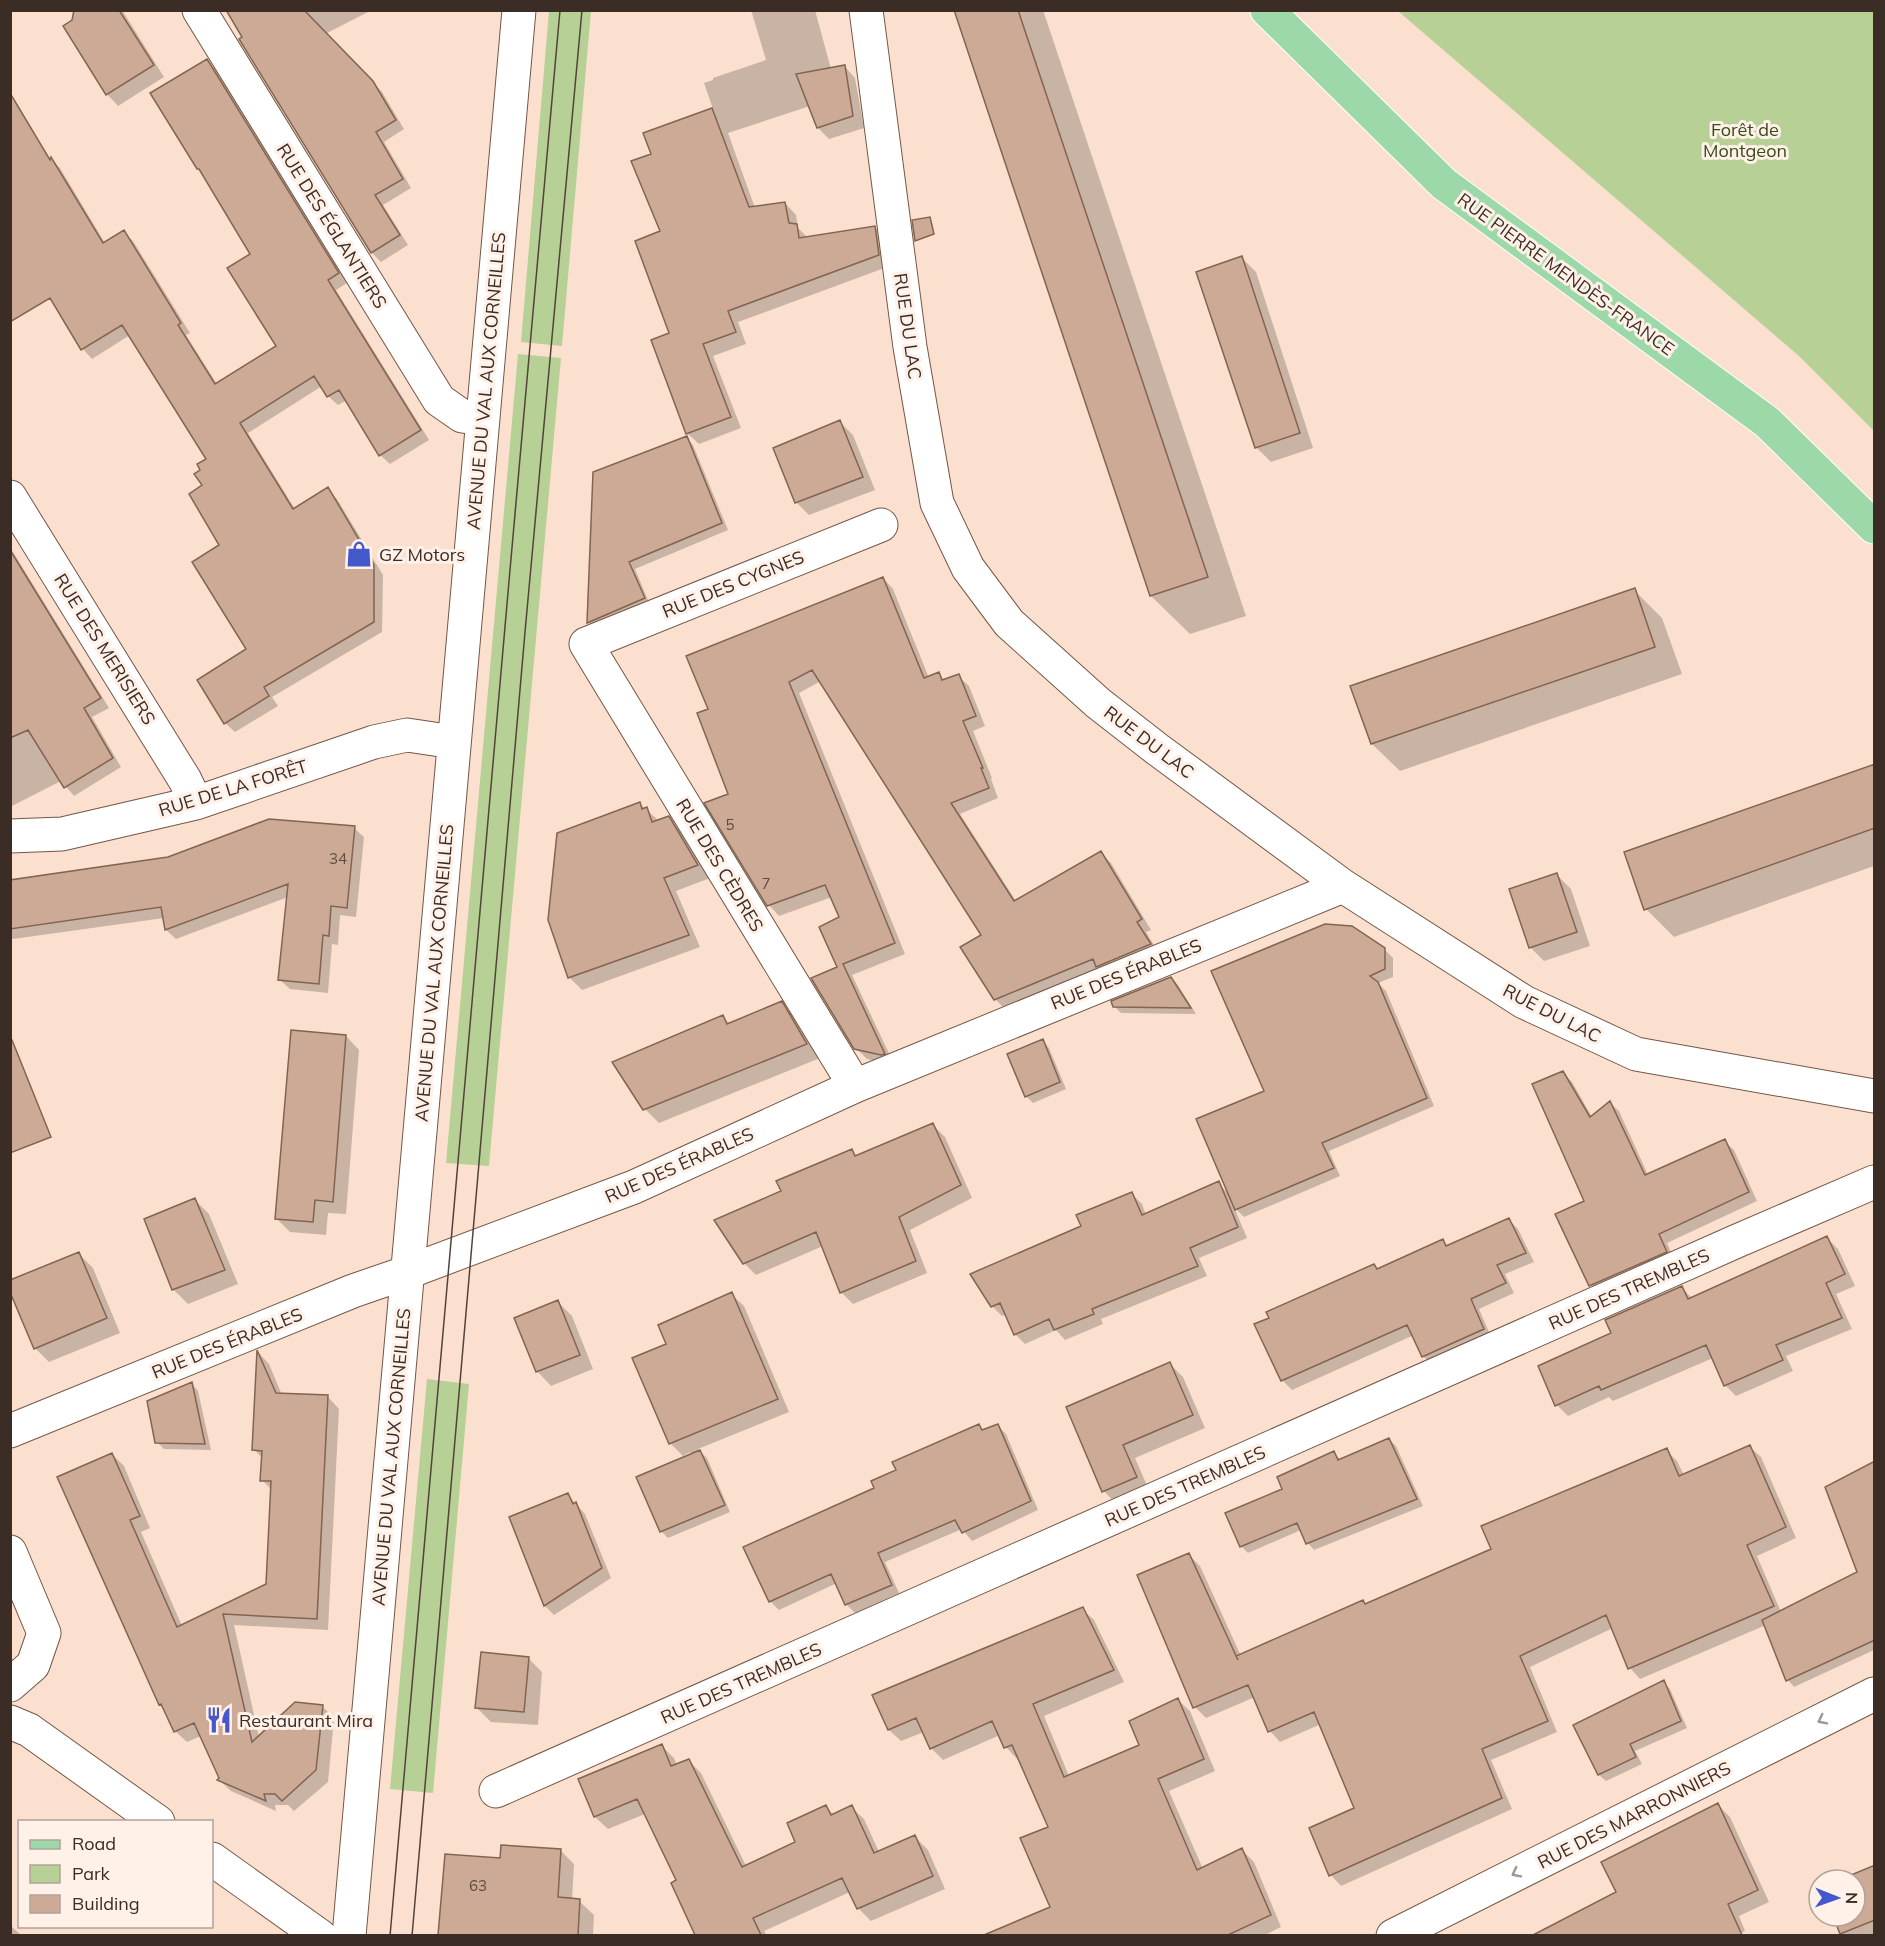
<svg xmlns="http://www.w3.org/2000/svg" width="1885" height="1946" font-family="Mulish,sans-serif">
<rect width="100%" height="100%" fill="#fce0cf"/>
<path fill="#b7d095" d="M549,11H591L562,346L521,342Z
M1398,11H1874V431L1799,356Z
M518,354L561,358L489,1166L446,1163Z
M427,1379L469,1384L433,1793L390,1789Z"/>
<path fill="#0003" d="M91,10H122L164,77L118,106L107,94L65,27Z
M228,10H372L325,34L382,92L404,129L384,142L411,188L383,205L408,245L381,262L372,253L241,40L244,38Z
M751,10H815L831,69L844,66L855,78L864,128L829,139L818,128L810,106L728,133L755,208L785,203L796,215L798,228L808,238L875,227L886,239L890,266L738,322L746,344L713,356L741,428L699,444L687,433L671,334L653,155L645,134L713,109L704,83L713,80V78L766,60Z
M956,10H1043L1246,616L1190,634L1151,596Z
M207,61L216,70L347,283L336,290L429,440L390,464L380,455L347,400L338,405L328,396L322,386L248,433L295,509L327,489L337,499L383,575L382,632L272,697L278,706L235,732L225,723L248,650L221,545L204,486L202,470L208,459L130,335L92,359L83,349L40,279L45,154L60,168L105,243L123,232L133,241L190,333L186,335L217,384L278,347L252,254Z
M1242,258L1256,272L1313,448L1271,462L1256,447Z
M840,422L853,435L875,490L809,515L796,502Z
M687,438L693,445L728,530L635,569L650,605L595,629L588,622Z
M10,547L109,708L92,717L121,767L74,796L61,781L10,807Z
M883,578L893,589L929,678L938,674L945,681L958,676L969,686L985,726L973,731L992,778L991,779L998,798L960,814L1016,901L1101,853L1111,863L1151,930L1146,932L1160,955L1006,1010L995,999L983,935L821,681L799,693L905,954L852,975L894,1064L892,1065L867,1059L856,1048L839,967L841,917L832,897L779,916L769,905L730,795L710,710Z
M1634,590L1662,618L1682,674L1400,771L1372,744Z
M1874,766V866L1674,937L1646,909L1626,852Z
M639,803L659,821L668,818L681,831L710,878L676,891L700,947L582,990L569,977Z
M354,828L364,837L356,917L340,915L338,945L332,944L328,993L290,989L280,980L288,897L176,939L166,930L164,918L13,939L10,937V881L169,858Z
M1557,875L1571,889L1590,946L1544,961L1530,947Z
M1385,950L1393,958V977L1378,983L1386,991L1434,1106L1329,1151L1340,1176L1244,1217L1234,1207L1247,1238L1199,1258L1207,1276L1101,1319L1103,1324L1065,1340L1056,1330L1025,1344L1015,1334L1007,1314L1002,1316L992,1306L1083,1227L1132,1194L1142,1204L1146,1215L1218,1183L1230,1195L1266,1092Z
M1171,978L1178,985L1196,1014L1121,1013L1114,1006Z
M781,1003L795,1017L820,1058L659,1123L645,1109L723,1017L730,1024Z
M346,1036L359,1050L346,1214L328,1213L326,1235L290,1232L277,1219Z
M1043,1041L1049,1048L1066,1089L1033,1103L1026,1096Z
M1562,1073L1572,1082L1592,1117L1610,1103L1619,1111L1648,1175L1724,1141L1734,1150L1757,1201L1667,1243L1675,1261L1600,1294L1591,1285L1586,1202Z
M933,1125L945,1137L972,1198L910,1230L927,1273L853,1304L841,1292L823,1246L756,1275L744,1263L783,1192L852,1151L858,1157Z
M195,1200L209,1214L238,1284L188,1304L174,1290L145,1220Z
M1509,1220L1518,1229L1534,1262L1505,1274L1514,1293L1479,1309L1492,1339L1433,1366L1423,1356L1414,1335L1292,1390L1282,1380L1374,1266L1379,1270L1443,1241L1448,1246Z
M1827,1238L1838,1249L1855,1286L1836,1294L1852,1329L1786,1356L1793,1371L1736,1396L1725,1385L1713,1358L1613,1401L1609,1397L1568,1416L1557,1405L1613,1333L1682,1288L1693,1299Z
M78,1253L93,1268L120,1333L49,1362L35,1348Z
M731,1294L744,1306L789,1412L698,1449L707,1458L730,1512L668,1538L661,1531L692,1455L690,1452L683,1456L670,1443L668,1344Z
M558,1302L572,1316L593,1369L551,1386L537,1371Z
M259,1353L269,1364L282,1395L328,1397L339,1409L328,1630L234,1625L259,1737L322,1706L334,1718L328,1782L294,1811L288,1805H275L276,1811L231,1791L219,1780L221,1778L201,1736L187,1742L175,1731L165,1709L160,1704L112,1454L124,1466L150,1528L141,1532L182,1626L267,1585L272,1490L262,1480L263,1459L254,1449Z
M1170,1364L1183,1377L1205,1428L1135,1458L1149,1490L1116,1504L1104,1491L1068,1407Z
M192,1384L198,1391L211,1450L164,1449L157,1442Z
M997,1425L1006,1434L1038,1510L972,1541L962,1529L885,1562L899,1593L855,1613L846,1604L837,1583L779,1610L770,1601L745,1548L876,1489L898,1471L978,1426L984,1431Z
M1389,1439L1396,1446L1423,1506L1314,1550L1308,1543L1301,1530L1248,1553L1241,1546L1283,1489L1334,1453L1341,1460Z
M1750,1447L1761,1457L1796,1538L1757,1556L1781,1612L1866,1569L1874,1463V1650L1794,1687L1788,1680L1766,1625L1640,1679L1630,1668L1613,1628L1530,1667L1557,1732L1491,1760L1512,1809L1341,1886L1331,1875L1311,1829L1356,1808L1321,1724L1280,1742L1270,1731L1255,1697L1206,1718L1195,1707L1189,1555L1200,1566L1241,1656L1366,1605L1493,1550L1666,1450L1677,1461L1684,1475Z
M568,1495L585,1514L611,1578L554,1615L545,1606L511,1518Z
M1082,1609L1094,1620L1124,1682L1044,1716L1069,1776L1141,1745L1178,1700L1190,1711L1215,1771L1169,1791L1203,1869L1242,1850L1254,1862L1281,1927L1263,1936H988L1052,1908L1050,1828L1019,1758L1017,1759L1006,1747L1000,1735L943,1760L931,1748L924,1732L901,1741L889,1730L874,1696Z
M528,1658L542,1672L538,1725L491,1722L477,1708Z
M1663,1682L1670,1689L1687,1728L1635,1751L1642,1764L1606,1781L1599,1775L1575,1726Z
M662,1746L674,1758L677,1765L688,1760L701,1773L746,1866L797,1843L826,1807L834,1815L851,1807L864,1819L879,1852L915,1837L928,1850L945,1889L871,1921L858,1908L850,1892L764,1931L767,1936H697L673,1883L678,1881L645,1814L608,1829L595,1817L580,1780Z
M1718,1805L1730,1817L1769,1902L1739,1916L1745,1931L1736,1936H1544L1542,1932L1618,1893Z
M560,1850L574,1864L572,1900L579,1901L594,1915L593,1936H439L446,1855L502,1859Z
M1874,1865V1936H1840L1833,1916H1855V1880H1842Z
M10,1925L21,1935V1936H10Z"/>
<path fill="#ccaa96" stroke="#826451" stroke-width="1.5" d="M74,10H119L154,65L106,95L63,26L72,20Z
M226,10H304L373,81L396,120L376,132L403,179L375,195L400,235L371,253L239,39L242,37Z
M954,10H1018L1208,577L1150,596Z
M207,59L339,273L328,280L421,430L379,456L339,390L327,397L314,376L240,423L293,509L328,487L374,565V622L264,687L269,696L224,724L197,680L246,649L192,562L219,545L189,494L202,485L194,474L200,470L197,464L206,459L122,325L81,350L50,298L10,322V93L50,160L51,157L103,243L124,230L181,323L178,325L215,384L276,346L227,268L250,254L199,169H197L150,93Z
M845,65L853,116L817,128L796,74Z
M712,108L749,207L785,202L789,223L797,224L799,238L875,226L879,255L728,311L736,332L703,344L731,417L686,434L651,340L669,333L635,241L660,231L631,161L651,154L643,133Z
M930,217L934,234L915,241L912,220Z
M1242,256L1300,433L1255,448L1196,272Z
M840,420L863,477L795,503L773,448Z
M687,436L722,523L629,562L645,598L587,623L593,472Z
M10,550L101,698L84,708L113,758L64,788L28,730L10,738Z
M883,577L924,678L939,672L942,680L959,674L976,716L963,721L983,768H981L989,788L951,803L1014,901L1101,851L1142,919L1137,922L1151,944L1096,967L1093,959L994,1000L960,947L981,935L812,670L789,682L895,943L843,964L885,1054L881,1055L854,1049L811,978L837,967L819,927L839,917L825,885L767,906L704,803L728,794L697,713L708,709L686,656Z
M1635,588L1655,647L1371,744L1350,686Z
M1875,764V828L1644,910L1624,852Z
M640,802L642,809L647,807L652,822L669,816L698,865L664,878L689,935L568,978L548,920L557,833Z
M269,819L355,826L347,908L331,906L329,936L323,935L319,984L278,980L288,884L165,930L161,907L10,929V880L168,857Z
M1557,873L1577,932L1529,948L1509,889Z
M1325,924L1352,926L1385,948V969L1370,976L1378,982L1427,1098L1322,1143L1334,1168L1235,1210L1196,1119L1264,1091L1211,971Z
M1171,977L1191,1008L1113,1007L1111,1001Z
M782,1001L807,1044L643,1110L612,1062L723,1015L727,1024Z
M291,1030L346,1035L333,1202L315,1200L313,1222L275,1219Z
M1043,1039L1060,1082L1025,1097L1007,1054Z
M10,1040H12L51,1137L10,1153Z
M1563,1071L1590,1117L1610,1101L1645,1175L1725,1139L1749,1192L1659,1234L1667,1252L1589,1286L1555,1214L1584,1201L1532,1084Z
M933,1123L961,1185L899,1217L916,1261L840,1293L816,1232L743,1264L714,1220L781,1191L776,1181L852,1149L855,1156Z
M1219,1181L1238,1227L1190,1248L1198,1266L1092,1309L1094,1314L1054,1330L1049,1319L1014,1335L1000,1303L991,1307L970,1274L1081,1226L1076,1215L1132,1192L1142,1215Z
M195,1198L225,1270L172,1290L144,1219Z
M1509,1218L1526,1253L1497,1265L1506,1283L1471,1299L1484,1329L1422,1357L1407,1325L1281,1381L1254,1324L1269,1318L1266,1312L1374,1264L1377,1269L1443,1239L1446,1246Z
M1827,1236L1845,1274L1826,1283L1842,1318L1776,1345L1783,1360L1724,1386L1706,1345L1601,1390L1599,1386L1555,1406L1538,1366L1611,1333L1605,1320L1682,1286L1688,1299Z
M79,1252L107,1318L34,1349L10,1292V1280Z
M732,1292L778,1399L669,1444L632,1358L666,1344L658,1325Z
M558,1300L580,1355L536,1372L514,1318Z
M257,1350L276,1393L328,1395L317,1619L223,1614L252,1742L295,1702L323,1705L316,1770L282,1801L275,1794H264L266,1801L217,1780L219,1778L194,1723L174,1732L161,1704L159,1705L57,1477L112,1453L140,1516L130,1520L177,1627L266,1584L271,1481H260L262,1451L252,1450Z
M1170,1362L1193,1415L1123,1445L1137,1477L1102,1492L1066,1407Z
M192,1382L205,1444L155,1443L147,1401Z
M979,1424L982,1430L998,1424L1031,1501L962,1533L955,1520L878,1553L892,1585L845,1605L831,1574L769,1602L743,1547L874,1488L871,1481L896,1470L892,1462Z
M1389,1438L1417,1499L1306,1544L1297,1523L1240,1547L1225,1513L1282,1489L1277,1477L1334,1451L1338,1460Z
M1750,1445L1786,1527L1747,1545L1774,1606L1628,1669L1606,1615L1520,1656L1548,1721L1482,1749L1502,1798L1329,1876L1309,1828L1354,1808L1314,1712L1268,1732L1248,1685L1193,1708L1137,1575L1189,1553L1238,1660L1236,1656L1363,1600L1365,1604L1491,1549L1481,1526L1615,1470L1667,1448L1679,1476Z
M700,1450L725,1505L660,1532L636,1477Z
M1875,1461V1640L1786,1681L1762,1620L1857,1572L1825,1487Z
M568,1493L573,1504L576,1502L602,1568L544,1606L509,1517Z
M1083,1607L1114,1670L1033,1704L1064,1777L1139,1745L1129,1721L1178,1698L1204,1759L1158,1779L1197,1870L1242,1848L1271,1915L1228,1935H984L1050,1907L1020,1838L1048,1827L1012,1745L1004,1748L992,1721L930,1749L916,1718L888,1730L872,1695Z
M481,1652L529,1657L524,1712L475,1708Z
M1664,1680L1681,1721L1630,1744L1636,1757L1598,1775L1573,1725Z
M662,1744L671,1766L689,1759L742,1867L795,1842L787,1823L826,1805L831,1815L852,1805L874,1853L915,1835L933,1876L857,1909L842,1878L753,1918L761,1935H695L671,1883L676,1880L637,1799L594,1817L578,1779Z
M1718,1803L1758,1890L1728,1904L1742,1935H1533L1616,1892L1601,1862Z
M501,1845L561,1849L558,1897L580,1899L578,1935H438L445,1854L500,1858Z
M1875,1865V1920L1840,1934L1833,1916H1855V1880H1839Z"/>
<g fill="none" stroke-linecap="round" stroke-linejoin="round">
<g stroke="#745644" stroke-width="35">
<path id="minor" d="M199,10L439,400L462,416L483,419
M866,10L910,347L937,503L968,568L1009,623L1098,703L1157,749L1343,886L1524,1002L1636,1054L1874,1096
M10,497L185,780L196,803
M10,836L62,834L196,803L374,742L407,735L454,742
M855,1086L586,644L881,525
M10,1431L353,1291L408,1272L634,1187L855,1086L1343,886
M10,1552L44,1633L33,1665L10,1685
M10,1722L29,1730L158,1822
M496,1791L1737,1241L1874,1182
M212,1859L320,1936
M349,1936L519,10
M1393,1936L1874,1694"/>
</g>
<g stroke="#fff" stroke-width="35">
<path id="major" d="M1267,10L1444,184L1767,422L1874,527"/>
</g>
<use href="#minor" stroke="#fff" stroke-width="33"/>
<use href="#major" stroke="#9dd9a8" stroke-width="33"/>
<path stroke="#53433a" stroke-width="1.5" d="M390,1936C442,1293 504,652 560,10
M412,1936L525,632L582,10"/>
</g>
<defs><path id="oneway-chevron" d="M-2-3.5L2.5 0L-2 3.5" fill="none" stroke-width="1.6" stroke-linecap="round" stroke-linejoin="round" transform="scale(1.5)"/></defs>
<g stroke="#9d9692">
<use href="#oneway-chevron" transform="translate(1822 1720) rotate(153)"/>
<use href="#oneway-chevron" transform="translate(1516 1873) rotate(153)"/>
</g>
<defs>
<g id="shop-bare" transform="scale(2.07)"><path d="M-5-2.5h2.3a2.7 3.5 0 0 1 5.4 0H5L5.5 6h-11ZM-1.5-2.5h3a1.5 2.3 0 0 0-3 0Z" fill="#4457cb" stroke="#fff0e8" stroke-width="2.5" paint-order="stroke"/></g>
<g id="restaurant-bare" transform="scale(2.07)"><path d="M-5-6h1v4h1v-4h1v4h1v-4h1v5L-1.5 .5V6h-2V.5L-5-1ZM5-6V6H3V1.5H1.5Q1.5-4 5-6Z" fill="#4457cb" stroke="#fff0e8" stroke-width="2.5" paint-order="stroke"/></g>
</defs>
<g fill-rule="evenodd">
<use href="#shop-bare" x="359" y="554"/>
<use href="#restaurant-bare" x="219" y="1720"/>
</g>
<g text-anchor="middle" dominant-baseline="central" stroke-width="6" stroke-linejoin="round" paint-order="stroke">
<g font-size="15" fill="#5f4c41">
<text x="730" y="824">5</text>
<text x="338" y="858">34</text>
<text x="766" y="883">7</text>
<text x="478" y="1885">63</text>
</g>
<g font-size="18" fill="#384b1a" stroke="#fff0e8">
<text x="1745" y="129">Forêt de<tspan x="1745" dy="21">Montgeon</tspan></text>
</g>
<g font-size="18" fill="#3b2d25" stroke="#fff0e8">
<text transform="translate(332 226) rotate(58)">RUE DES ÉGLANTIERS</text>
<text transform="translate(1566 274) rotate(36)">RUE PIERRE MENDÈS-FRANCE</text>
<text transform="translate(908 326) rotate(82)">RUE DU LAC</text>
<text transform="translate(486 381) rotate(-85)">AVENUE DU VAL AUX CORNEILLES</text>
<text transform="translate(733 584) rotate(-22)">RUE DES CYGNES</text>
<text transform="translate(105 649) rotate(58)">RUE DES MERISIERS</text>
<text transform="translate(1149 742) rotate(37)">RUE DU LAC</text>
<text transform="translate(233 788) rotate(-17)">RUE DE LA FORÊT</text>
<text transform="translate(720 865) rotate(59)">RUE DES CÈDRES</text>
<text transform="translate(434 973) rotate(-85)">AVENUE DU VAL AUX CORNEILLES</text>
<text transform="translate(1126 974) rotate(-22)">RUE DES ÉRABLES</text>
<text transform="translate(1552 1013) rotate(27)">RUE DU LAC</text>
<text transform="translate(679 1165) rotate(-24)">RUE DES ÉRABLES</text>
<text transform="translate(1629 1289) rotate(-24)">RUE DES TREMBLES</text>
<text transform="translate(227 1343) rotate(-22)">RUE DES ÉRABLES</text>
<text transform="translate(391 1457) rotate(-85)">AVENUE DU VAL AUX CORNEILLES</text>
<text transform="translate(1185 1486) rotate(-24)">RUE DES TREMBLES</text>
<text transform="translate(741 1683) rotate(-24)">RUE DES TREMBLES</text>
<text transform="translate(1634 1815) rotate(-27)">RUE DES MARRONNIERS</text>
</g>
<g font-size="18" fill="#3b2d25" stroke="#fff0e8" text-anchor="start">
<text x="379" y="554">GZ Motors</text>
<text x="239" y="1720">Restaurant Mira</text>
</g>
</g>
<rect width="1885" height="1946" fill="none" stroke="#3b2d25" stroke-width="24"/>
<rect x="18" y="1820" width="195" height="108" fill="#fff0e8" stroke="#b1a29a" stroke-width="1.5"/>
<rect x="30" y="1840" width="30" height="9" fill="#9dd9a8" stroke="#b1a29a" stroke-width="1.5"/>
<text x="72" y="1850" font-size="18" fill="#3b2d25">Road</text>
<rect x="30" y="1865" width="30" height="18" fill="#b7d095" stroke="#b1a29a" stroke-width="1.5"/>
<text x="72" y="1880" font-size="18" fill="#3b2d25">Park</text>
<rect x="30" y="1895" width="30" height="18" fill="#ccaa96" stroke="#b1a29a" stroke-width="1.5"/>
<text x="72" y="1910" font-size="18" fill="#3b2d25">Building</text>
<g transform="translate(1837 1898) rotate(91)"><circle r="28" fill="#fff0e8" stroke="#b1a29a" stroke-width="1.5"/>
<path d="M0-4.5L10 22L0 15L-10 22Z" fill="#4457cb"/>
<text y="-9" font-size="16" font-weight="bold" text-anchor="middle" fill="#3b2d25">N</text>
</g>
</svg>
